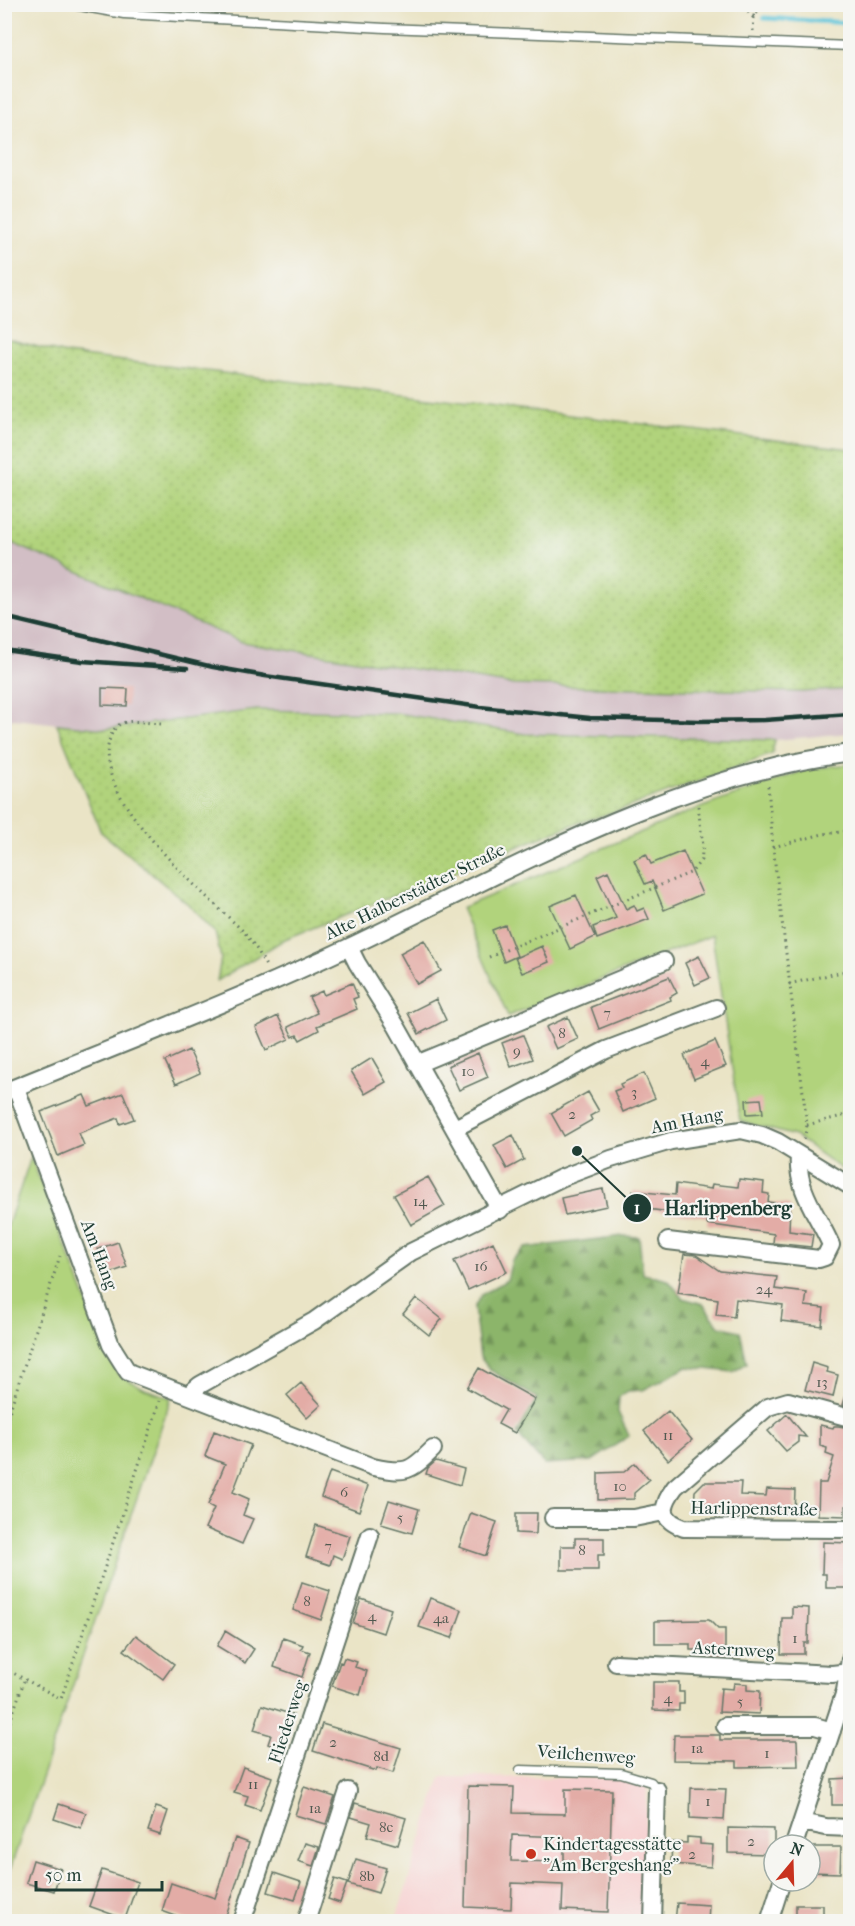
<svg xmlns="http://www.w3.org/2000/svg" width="855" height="1926" font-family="'IM FELL French Canon',serif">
<defs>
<pattern id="grass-dots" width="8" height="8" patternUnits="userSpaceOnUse" patternTransform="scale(1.5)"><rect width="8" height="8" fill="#b1d37b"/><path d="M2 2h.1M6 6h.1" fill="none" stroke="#98b66b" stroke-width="1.8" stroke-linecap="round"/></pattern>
<pattern id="forest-firs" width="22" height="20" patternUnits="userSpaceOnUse" patternTransform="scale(1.5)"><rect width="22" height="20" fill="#8cb56b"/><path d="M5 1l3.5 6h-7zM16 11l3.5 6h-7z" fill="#729459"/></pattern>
</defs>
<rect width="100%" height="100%" fill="#f6f6f2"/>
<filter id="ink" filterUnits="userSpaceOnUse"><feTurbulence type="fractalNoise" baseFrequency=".0167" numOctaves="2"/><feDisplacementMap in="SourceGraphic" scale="12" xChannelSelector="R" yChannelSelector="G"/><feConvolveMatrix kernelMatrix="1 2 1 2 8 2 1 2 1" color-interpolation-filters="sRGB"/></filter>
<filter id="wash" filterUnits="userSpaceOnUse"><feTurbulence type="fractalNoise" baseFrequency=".008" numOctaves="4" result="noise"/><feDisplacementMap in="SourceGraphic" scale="24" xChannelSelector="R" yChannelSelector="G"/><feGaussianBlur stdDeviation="1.35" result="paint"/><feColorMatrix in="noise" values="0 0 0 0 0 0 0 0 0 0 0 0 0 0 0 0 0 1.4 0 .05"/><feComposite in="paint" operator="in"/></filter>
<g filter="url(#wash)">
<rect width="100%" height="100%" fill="#eae4c6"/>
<path fill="#f7d0d0" d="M441,1777L617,1778L647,1786L643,1921L395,1922Z"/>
<path fill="#d2bec5" d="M5,540L242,642L302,650L801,692L850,689V733L775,740L530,735L396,713L257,710L104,729L5,718Z"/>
<path fill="url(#grass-dots)" stroke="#688858" stroke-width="1.5" d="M4,338L66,354L850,449V689L801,692L514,685L242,642L5,540Z
M257,710L396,713L525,734L775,740L772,754L617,811L577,823L285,939L217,981L221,958L215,932L188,904L101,832L57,724L105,729Z"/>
<path fill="url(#forest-firs)" stroke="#567950" stroke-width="1.5" d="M623,1236L639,1237L643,1274L668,1280L683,1298L703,1304L719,1326L740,1331L747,1363L733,1372L687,1367L643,1390L628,1391L619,1397L618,1412L629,1436L592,1461L544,1464L517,1434L537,1398L490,1370L480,1357L474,1308L481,1295L507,1280L512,1260L525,1248Z"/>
<path fill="#b1d37b" stroke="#688858" stroke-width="1.5" d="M850,764V1175L795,1136L740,1121L712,935L508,1016L461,908L689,812L808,769Z
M31,1157L104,1345L118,1374L145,1389L171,1398L5,1884L4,1236Z"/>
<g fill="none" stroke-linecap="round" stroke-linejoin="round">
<path stroke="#5dc5d9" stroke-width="5" d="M764,18L850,23"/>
</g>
<g id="blocks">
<path fill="#e3aca6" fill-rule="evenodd" d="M102,688L128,689L127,706L102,705Z
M683,851L702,894L664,910L652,881L645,884L634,860L646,854L651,864Z
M608,871L626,909L634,905L637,911L644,908L649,919L597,939L593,927L616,918L597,876Z
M576,895L595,937L570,949L550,906Z
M505,925L517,956L504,962L492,930Z
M424,940L441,971L417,984L400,953Z
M542,946L549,962L522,973L515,958Z
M699,956L710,978L695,985L685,963Z
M669,977L677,993L670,997L671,1000L599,1029L591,1007Z
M352,983L358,997L353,999L357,1009L317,1026L319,1030L300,1040L297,1035L293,1037L288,1027L317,1013L309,997L322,991L324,995Z
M436,999L446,1020L419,1034L408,1013Z
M278,1016L289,1039L266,1050L256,1027Z
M568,1017L578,1039L556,1049L546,1027Z
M523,1035L533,1059L511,1067L502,1043Z
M715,1041L726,1066L694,1079L684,1055Z
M189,1050L200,1073L176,1084L165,1061Z
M478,1053L488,1077L459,1090L448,1066Z
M372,1058L386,1082L365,1094L351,1071Z
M644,1073L655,1098L623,1112L614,1091L622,1088L620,1084Z
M588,1092L599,1111L590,1116L592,1120L564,1136L551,1113Z
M123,1093L134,1119L120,1124L118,1118L79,1133L84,1145L58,1156L41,1112L84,1095L89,1106Z
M761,1099L763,1113L747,1114L746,1100Z
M513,1135L524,1160L507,1169L494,1145Z
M428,1177L445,1206L411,1225L394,1195Z
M739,1179L764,1182L763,1193L769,1194L768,1202L790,1205L789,1231L813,1234L811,1247L773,1243L774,1234L707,1224L708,1217L632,1207L633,1191L675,1195L676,1184L711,1189L712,1184L738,1187Z
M603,1189L607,1206L565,1215L561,1198Z
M118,1242L127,1267L107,1274L98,1249Z
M493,1242L507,1272L468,1290L454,1261Z
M684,1254L696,1255L720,1271L777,1277L775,1289L807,1293L805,1306L824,1308L822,1326L781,1321L783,1305L736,1299L734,1317L716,1315L718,1299L678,1293Z
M416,1298L442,1319L429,1335L403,1314Z
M812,1363L828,1368L827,1372L838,1375L833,1397L805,1390Z
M479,1368L535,1399L515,1433L498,1424L506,1410L467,1388Z
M301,1383L321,1405L307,1418L287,1395Z
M846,1395H850V1407L843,1405Z
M668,1411L692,1440L668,1460L644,1431Z
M787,1414L806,1437L798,1436V1442L786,1451L768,1431Z
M820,1425L833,1428L834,1426H838L850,1428V1506H845V1516L818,1515L819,1483H826L834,1457L826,1454L827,1448L820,1446Z
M214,1431L251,1445L233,1492L249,1499L243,1515L253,1519L242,1544L205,1528L214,1508L208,1505L225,1464L205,1456Z
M436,1461L464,1469L460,1485L426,1474L428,1468Z
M635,1463L649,1480L634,1493V1499L598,1500V1473L624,1472Z
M330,1472L368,1486L359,1511L321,1497Z
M704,1482H741L740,1495L766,1496L767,1489L795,1490L794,1514L757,1512V1509L694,1508L695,1491Z
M389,1500L419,1509L412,1533L381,1524Z
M471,1513L497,1522L486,1556L459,1547Z
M516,1513H537L536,1534L516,1533Z
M316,1525L350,1536L342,1559L333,1555L330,1565L306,1557Z
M575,1538H604V1555H598V1570H561V1546H575Z
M823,1542L850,1543V1574H848V1588H826V1574H822Z
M302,1582L330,1591L321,1620L293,1610Z
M430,1598L462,1610L452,1638L419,1627Z
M361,1599L391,1609L383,1633L353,1623Z
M792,1607L809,1608L808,1643H804V1654H781L782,1618H792Z
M702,1620H709L718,1629H725V1656L707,1655V1650H690V1644H655V1621Z
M225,1631L254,1649L245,1663L217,1646Z
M136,1635L174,1664L163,1679L124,1650Z
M283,1638L303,1645L301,1649L310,1652L302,1677L274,1667Z
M344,1658L357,1662L355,1667L367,1671L360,1695L332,1686L340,1662L342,1663Z
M653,1682H679V1692H684V1704H679V1711L653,1710Z
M734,1683L747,1684V1690L760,1691L759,1714L719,1712L721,1688L733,1689Z
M262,1705L293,1715L281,1749L268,1744L271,1735L254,1730Z
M322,1724L401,1748L393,1773L377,1768L376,1771L313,1751Z
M674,1735H720V1740H797L798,1766L737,1767V1761L673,1760Z
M243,1767L272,1777L260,1810L245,1805L248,1796L234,1792Z
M850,1778V1805H832V1779Z
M468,1786L514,1787L513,1813L565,1814V1789L612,1790L608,1912L562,1910L563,1885L512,1883L511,1909L465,1907ZM512,1835L564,1837V1862L511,1861Z
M304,1787L335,1797L326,1824L295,1815Z
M691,1788L726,1789L724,1820L690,1818Z
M355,1803L406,1818L398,1845L367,1836L371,1823L351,1817Z
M59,1804L86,1813L81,1828L54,1819Z
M156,1807L168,1811L160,1835L148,1831Z
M728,1828L774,1829V1854L728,1853Z
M687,1837L700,1838V1844L713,1845L711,1867L671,1864L672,1842L687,1843Z
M235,1838L249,1843L224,1922H192L162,1911L171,1883L215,1898Z
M305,1843L319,1847L313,1866L298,1861Z
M810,1847H841L840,1873L810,1872Z
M356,1859L386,1868L378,1893L348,1884Z
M33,1860L61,1869L54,1891L26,1883Z
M102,1870L138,1882L125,1919L89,1906Z
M274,1873L301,1882L295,1900L268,1892Z
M335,1879L347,1883L340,1903L328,1899Z
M677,1903L709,1905L708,1922H675Z
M796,1905H823V1922H796Z"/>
</g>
</g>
<g filter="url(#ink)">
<use href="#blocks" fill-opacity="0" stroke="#667767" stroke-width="1.5"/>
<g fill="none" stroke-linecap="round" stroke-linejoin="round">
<g stroke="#667767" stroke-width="11">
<path id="service" d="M68,4L124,14L385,28L850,46
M520,1770L621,1773L651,1782L657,1790"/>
</g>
<g stroke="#667767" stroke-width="20">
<path id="minor" d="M349,947L357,963L397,1027L500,1210
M417,1064L664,961
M16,1088L111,1345L128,1372L373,1467C406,1474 410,1472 433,1449
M4,1092C119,1045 235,1001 347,948C507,872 672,776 850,753
M455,1128L606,1050L716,1008
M668,1241L819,1259L825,1257L831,1245C818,1215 796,1190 799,1156
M188,1395L200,1385L314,1321L411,1252L561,1178L611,1159L671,1141L741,1130L762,1135L778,1142L850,1186
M850,1418L788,1401L768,1407L675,1487C661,1506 659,1519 684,1528L850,1529
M553,1518H634L664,1512
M616,1663L832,1674L850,1672
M725,1726H815L832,1731
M802,1822L826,1827L850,1828
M794,1845L845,1691L850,1659
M242,1922L370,1535
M306,1922L348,1791
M653,1922L657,1790
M769,1922L782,1881"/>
</g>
<path stroke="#667767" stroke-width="3" stroke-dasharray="1.5 4.5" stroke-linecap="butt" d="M739,4L754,18
M754,16L755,4
M753,31L754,18L762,4
M161,724C135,722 114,713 108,746C97,803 207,896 245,933L258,951L266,966
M768,786L773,847L807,1125L804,1140
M773,847L823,834L850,831
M489,957L692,872L701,860L703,846L698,806
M789,984L850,970
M807,1125L850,1114
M4,1428L60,1256
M4,1668L61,1699L160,1401
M4,1739L24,1681"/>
<use href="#service" stroke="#fff" stroke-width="8"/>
<use href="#minor" stroke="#fff" stroke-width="16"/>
<path stroke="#1f3d34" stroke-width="4.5" d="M4,617L213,667L265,676L480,707L590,718L700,721L765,720L850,714
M4,650L82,661L187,668"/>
</g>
</g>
<circle fill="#c8321e" stroke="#f6f6f2" stroke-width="2" cx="531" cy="1854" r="6"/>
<g text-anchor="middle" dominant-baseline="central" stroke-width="4.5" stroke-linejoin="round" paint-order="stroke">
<g font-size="15" fill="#505950">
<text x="607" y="1013">7</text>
<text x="562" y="1033">8</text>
<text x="517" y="1051">9</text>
<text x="705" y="1061">4</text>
<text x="468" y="1071">10</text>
<text x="634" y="1092">3</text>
<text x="572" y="1114">2</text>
<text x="420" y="1201">14</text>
<text x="481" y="1266">16</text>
<text x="764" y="1289">24</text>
<text x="822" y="1382">13</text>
<text x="668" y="1435">11</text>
<text x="620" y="1486">10</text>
<text x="344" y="1492">6</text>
<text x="400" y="1517">5</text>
<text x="328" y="1546">7</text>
<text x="582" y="1550">8</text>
<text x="307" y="1601">8</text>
<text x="372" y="1616">4</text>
<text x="441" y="1618">4a</text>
<text x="795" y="1638">1</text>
<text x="668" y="1698">4</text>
<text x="740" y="1701">5</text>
<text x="333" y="1742">2</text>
<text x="697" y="1748">1a</text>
<text x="767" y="1753">1</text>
<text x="381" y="1756">8d</text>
<text x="253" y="1784">11</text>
<text x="708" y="1801">1</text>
<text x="315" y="1808">1a</text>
<text x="386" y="1827">8c</text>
<text x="751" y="1841">2</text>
<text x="692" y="1854">2</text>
<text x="367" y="1876">8b</text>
</g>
<g font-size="18" fill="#1f3d34" stroke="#f6f6f2">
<text transform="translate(415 892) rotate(-26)">Alte Halberstädter Straße</text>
<text transform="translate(687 1121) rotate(-11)">Am Hang</text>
<text transform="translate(99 1255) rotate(69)">Am Hang</text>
<text transform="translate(754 1509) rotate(1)">Harlippenstraße</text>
<text transform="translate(734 1650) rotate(3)">Asternweg</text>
<text transform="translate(288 1722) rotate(-72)">Fliederweg</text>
<text transform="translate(586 1755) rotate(4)">Veilchenweg</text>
</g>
<g font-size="18" fill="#1f3d34" stroke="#f6f6f2" text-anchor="start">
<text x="543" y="1844">Kindertagesstätte<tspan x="543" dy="21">"Am Bergeshang"</tspan></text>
</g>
</g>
<path fill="none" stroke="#1f3d34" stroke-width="2" d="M577 1151L637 1208"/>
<g fill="#1f3d34" stroke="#f6f6f2" stroke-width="2">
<circle cx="577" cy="1151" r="6"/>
<circle cx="637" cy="1208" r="15"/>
</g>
<g font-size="18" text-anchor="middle" font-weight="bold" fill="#fff">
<text x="637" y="1214">1</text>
</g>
<g font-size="20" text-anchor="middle" font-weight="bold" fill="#1f3d34" stroke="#f6f6f2" stroke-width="4.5" stroke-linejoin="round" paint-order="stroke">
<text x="728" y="1215">Harlippenberg</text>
</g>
<rect width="855" height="1926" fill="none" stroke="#f6f6f2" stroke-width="24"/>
<g transform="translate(792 1863) rotate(19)"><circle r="28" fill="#f6f6f2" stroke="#a0aca6" stroke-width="1.5"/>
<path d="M0-4.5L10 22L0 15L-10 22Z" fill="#c8321e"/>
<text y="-9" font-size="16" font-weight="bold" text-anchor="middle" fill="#1f3d34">N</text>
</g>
<path d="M36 1881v9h126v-9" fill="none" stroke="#1f3d34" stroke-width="3"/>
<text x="45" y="1881" font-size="18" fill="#1f3d34" stroke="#f6f6f2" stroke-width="4.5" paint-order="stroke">50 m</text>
</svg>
